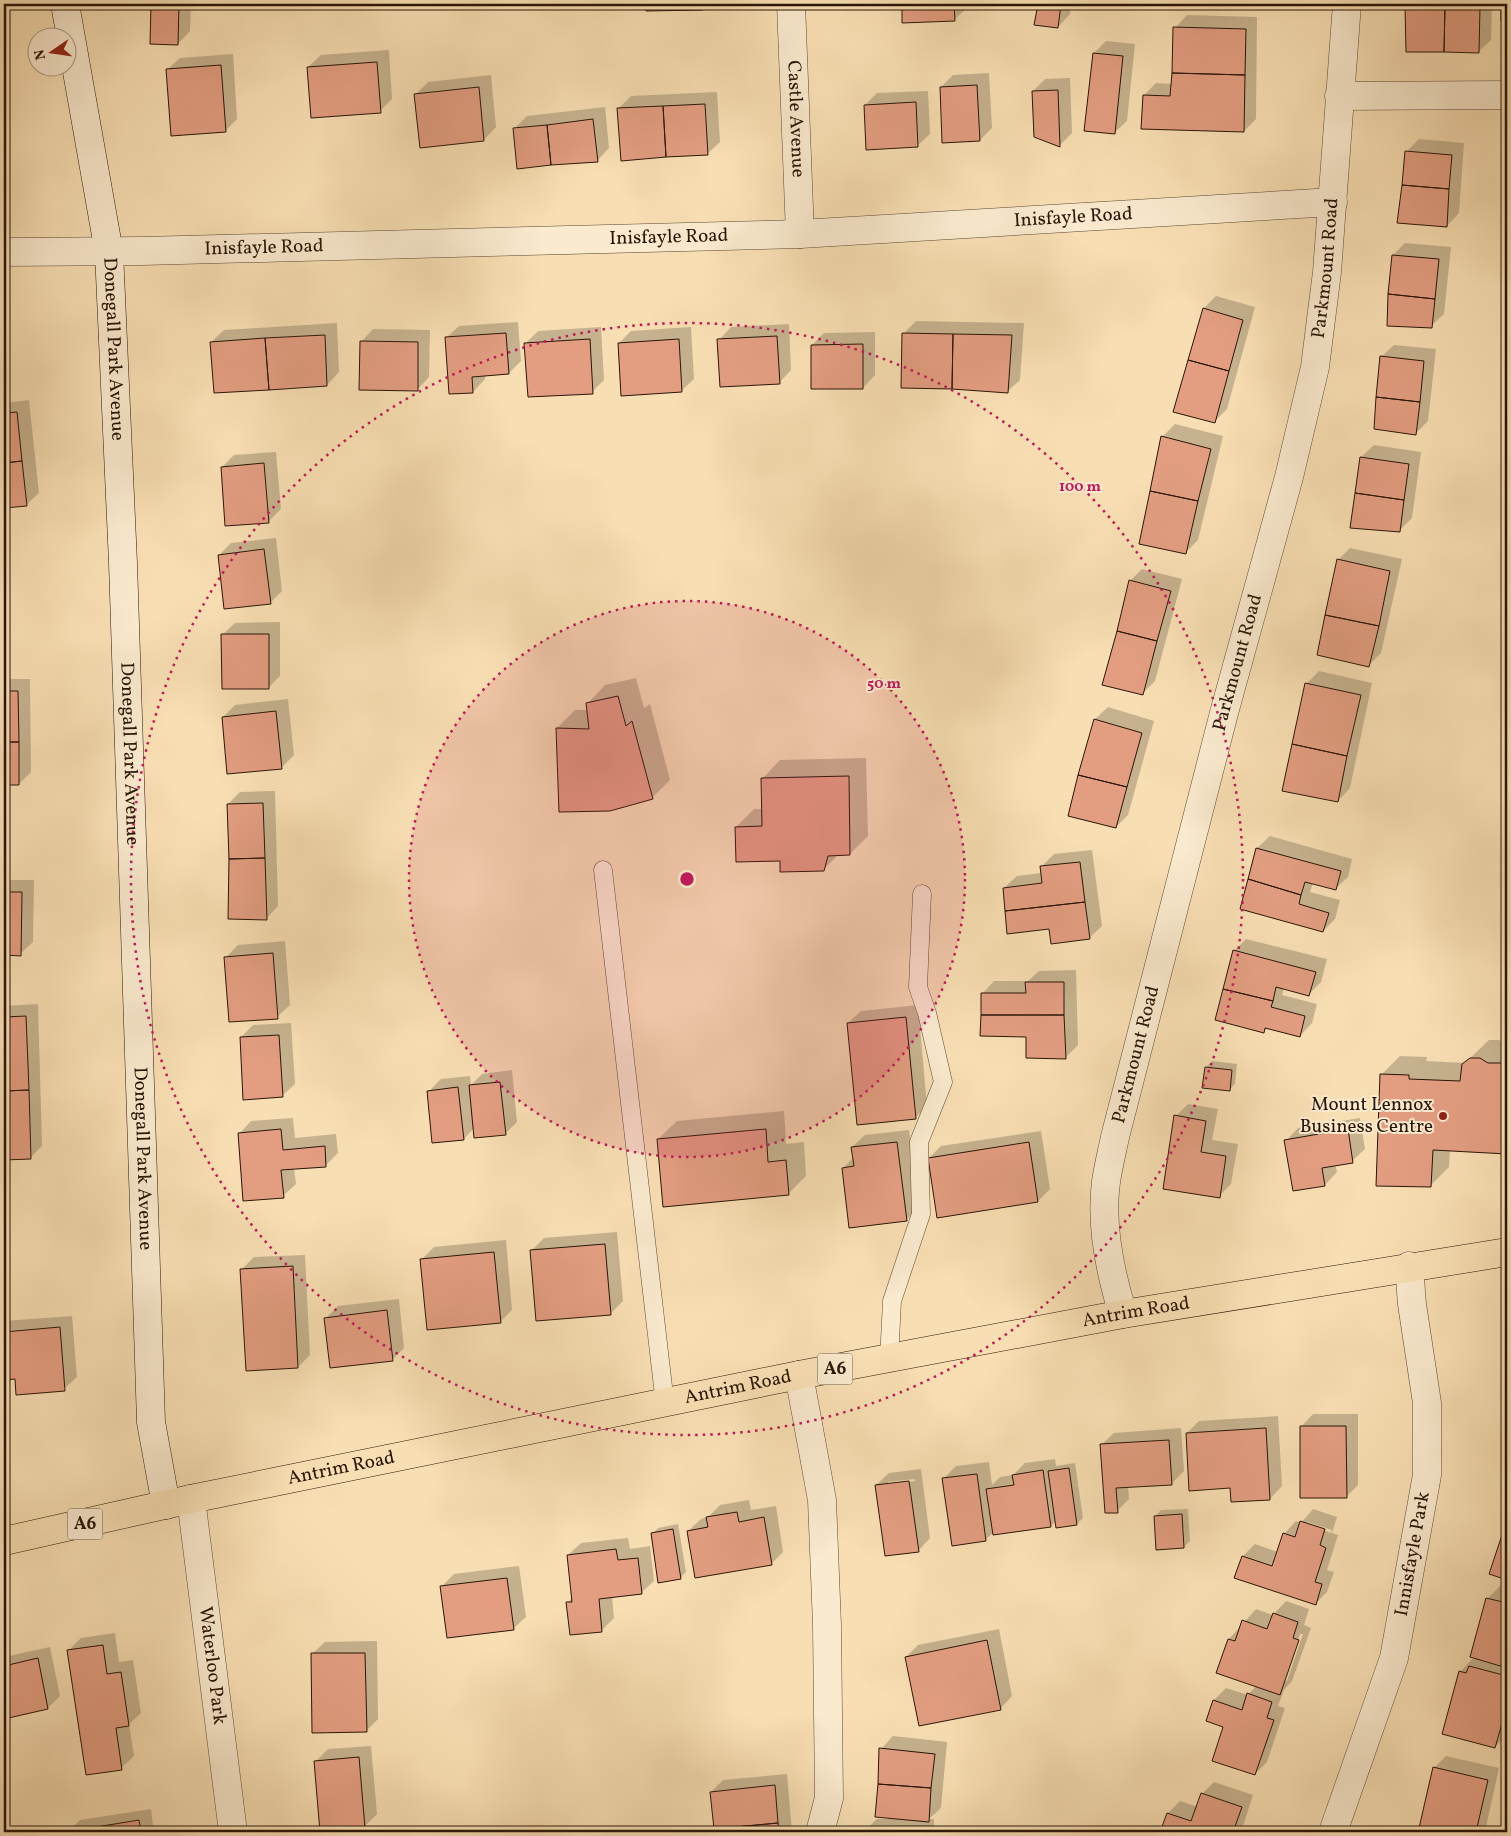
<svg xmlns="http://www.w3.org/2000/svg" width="1511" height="1836" font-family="Vollkorn,serif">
<rect width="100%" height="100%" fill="#f8dfb3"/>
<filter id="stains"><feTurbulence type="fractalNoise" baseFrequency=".004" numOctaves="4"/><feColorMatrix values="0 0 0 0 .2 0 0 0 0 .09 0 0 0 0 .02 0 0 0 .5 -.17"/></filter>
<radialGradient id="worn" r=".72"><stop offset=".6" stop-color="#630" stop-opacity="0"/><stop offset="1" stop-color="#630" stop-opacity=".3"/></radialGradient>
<path fill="#0003" fill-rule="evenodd" d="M153,4H191L190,31L178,44L151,43Z
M647,4H708L703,9L647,10Z
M903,4H967V8L954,20L903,22Z
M1039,4H1071L1070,14L1058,27L1036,24Z
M1409,4H1492L1491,40L1478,52L1406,6Z
M1187,15L1257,17L1256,119L1244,131L1144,95L1156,83L1172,84L1175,28Z
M1106,41L1135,44L1127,121L1114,133L1094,53Z
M389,50L392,99L380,111L308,67L321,55Z
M233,54L237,119L225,131L167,70L180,58Z
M989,73L992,128L980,140L941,87L953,75Z
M491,75L496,127L484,140L416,94L428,82Z
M1070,78L1072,133L1060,145L1033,91L1045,79Z
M928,91L930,134L917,146L865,105L877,93Z
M717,92L720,142L707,154L618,109L631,96Z
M605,107L609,148L597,161L514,129L527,116Z
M1419,139L1464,143L1459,213L1447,226L1406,152Z
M1405,243L1451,247L1444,314L1431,326L1393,255Z
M1216,296L1255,307L1227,409L1214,422L1204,308Z
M916,321L1024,323L1020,380L1007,392L904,333Z
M518,322L521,361L509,373L485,374V379L473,392L446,338L459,326Z
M337,323L339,372L327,385L211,342L224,330Z
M789,324L791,370L779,383L719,340L731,327Z
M601,327L604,380L592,392L526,343L538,331Z
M691,327L694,379L681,391L619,343L631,331Z
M373,329L430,330L429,377L417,390L361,342Z
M875,332V375L863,388L812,345L824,333Z
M1394,345L1436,349L1428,421L1416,433L1381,357Z
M29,400L39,493L26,505L4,507V403Z
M1175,424L1223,436L1198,540L1186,552L1162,437Z
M1374,445L1421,452L1412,518L1399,531L1361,457Z
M276,452L281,509L268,522L222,467L234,455Z
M276,538L282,591L270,603L219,555L231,543Z
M1350,548L1402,559L1381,653L1369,665L1338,560Z
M1142,569L1182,579L1155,681L1142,694L1130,581Z
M280,622V676L268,688L222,635L235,623Z
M1319,671L1372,683L1350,788L1338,801L1306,684Z
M636,678L644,708L650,704L670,780L652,798L557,728L575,710H588L587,704L605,685Z
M4,679H30L31,772L19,784H4Z
M288,699L294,755L281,768L223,717L235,705Z
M1108,707L1154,721L1128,815L1116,827L1069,815L1095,719Z
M866,758L868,836L850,854H839L823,870L781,859L736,827L754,809H763L762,779L780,760Z
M275,791L278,906L266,919L229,918L228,804L240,792Z
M1270,836L1352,859L1348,877L1335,889L1313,883L1310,892L1340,900L1335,919L1323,931L1241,908L1257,848Z
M1092,850L1102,926L1089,938L1050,928L1004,888L1017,876L1042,873L1041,867L1054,854Z
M4,880H34L33,942L20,954H4Z
M1246,939L1327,959L1321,982L1309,994L1284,988L1282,995L1317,1004L1312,1023L1300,1036L1268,1027L1264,1032L1234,951Z
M285,941L290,1005L277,1017L226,957L238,945Z
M1076,970L1078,1045L1066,1057L1028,1036L982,994L994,981H1028L1039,971Z
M38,1004L42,1146L30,1158L4,1159V1006Z
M918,1005L927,1106L915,1118L848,1023L861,1011Z
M291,1023L295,1084L282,1096L241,1037L253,1025Z
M1489,1040H1499L1507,1045V1152L1450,1150L1449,1167L1430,1186L1381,1075L1400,1056L1427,1057L1426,1061L1465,1063Z
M1212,1061L1237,1064L1235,1084L1229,1090L1206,1067Z
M512,1070L517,1122L505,1134L474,1128L464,1139L429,1091L441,1079L470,1076L471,1085L482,1074Z
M1188,1104L1218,1109L1212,1140L1238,1144L1231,1184L1219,1196L1176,1116Z
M784,1111L786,1144L804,1142L806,1176L788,1194L658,1139L677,1121Z
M293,1118L295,1138L336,1134L338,1153L326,1165L294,1168L296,1184L283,1196L239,1134L251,1121Z
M1360,1118L1365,1149L1352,1161L1335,1164L1337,1172L1325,1185L1286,1141L1298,1128Z
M909,1130L919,1208L906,1220L843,1168L854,1157L852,1147L865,1135Z
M1041,1131L1050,1189L1038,1201L929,1158L941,1146Z
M617,1232L623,1301L611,1313L531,1251L544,1238Z
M506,1240L512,1310L500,1322L422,1259L434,1247Z
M305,1255L310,1355L298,1367L241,1270L254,1257Z
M399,1299L404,1348L392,1360L326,1318L338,1306Z
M72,1316L77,1377L64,1389L16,1378L4,1379V1321Z
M1313,1414H1358V1485L1346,1497L1301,1427Z
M1278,1416L1282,1486L1270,1499L1187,1433L1199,1421Z
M1181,1428L1184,1471L1172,1483L1128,1486L1129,1499L1117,1511L1101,1445L1114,1433Z
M1055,1459L1056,1466L1075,1463L1083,1518L1077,1524L1057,1520L1051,1526L994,1532L985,1540L943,1479L956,1466L989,1462L992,1485L1000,1477L1013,1475L1025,1463Z
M921,1469L930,1538L918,1551L876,1485L889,1473ZM915,1479V1481L888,1485V1482Z
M749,1500L751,1510L776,1506L783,1552L771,1564L688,1531L701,1519L708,1517L720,1505Z
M1188,1509L1190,1541L1184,1547L1155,1516L1161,1510Z
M1313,1509L1337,1517L1332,1533L1338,1535L1327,1570L1334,1572L1327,1592L1315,1604L1243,1556L1255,1544L1278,1552L1284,1534L1296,1521L1301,1523ZM1307,1522L1332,1530L1331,1533L1307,1524Z
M678,1524L686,1572L680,1578L652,1534L658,1528Z
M1507,1524V1578L1491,1573Z
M628,1538L630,1549L650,1546L654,1581L641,1593L612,1597L614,1618L602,1630L567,1603L573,1597L568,1555L581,1543Z
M519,1566L526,1617L513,1629L441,1587L454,1574Z
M1500,1586L1507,1588V1734L1495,1747L1460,1672L1472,1659L1478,1658L1471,1656L1488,1598Z
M1286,1601L1309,1609L1304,1625L1311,1628L1292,1681L1284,1690L1278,1706L1285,1708L1267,1762L1255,1774L1225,1726L1214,1700L1226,1688L1248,1695L1256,1686L1229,1639L1256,1609L1273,1615ZM1300,1634H1303L1287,1681H1284Z
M999,1629L1012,1696L1000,1709L906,1657L918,1645Z
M115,1633L119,1662L133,1660L141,1713L129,1724L134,1756L121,1768L68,1651L81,1638Z
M377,1641L378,1719L366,1731L312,1654L325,1642Z
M50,1647L60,1696L48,1708L4,1717V1657Z
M893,1736L947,1742L941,1808L929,1819H934V1832H863L877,1819H887L881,1749Z
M371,1746L377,1814L365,1826L316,1761L328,1749Z
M1446,1756L1499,1768L1486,1827L1481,1832H1416L1422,1827L1434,1768Z
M787,1774L792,1832H715L711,1792L723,1780Z
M1214,1782L1253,1795L1241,1832H1161L1168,1813L1180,1801L1198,1807L1202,1794Z
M151,1809L154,1832H68L80,1820Z"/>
<path fill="#e39e81" stroke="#291508" d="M151,4H179L178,45L150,44Z
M646,4H703V10L646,11Z
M902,4H954L955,21L902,23Z
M1038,4H1061L1058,28L1034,25Z
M1501,4H1507V21H1501Z
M1445,5L1444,52H1406L1405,6Z
M1445,5L1480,6L1479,53L1444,52Z
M1173,27L1246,29L1245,75L1172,73Z
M1093,53L1123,56L1115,134L1084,131Z
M377,62L381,113L311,118L307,67Z
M221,65L226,132L171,136L166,69Z
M1172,73L1245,75L1244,132L1141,129L1143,95L1170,96Z
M977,85L980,141L942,143L940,87Z
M479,87L484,141L420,148L414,94Z
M1058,90L1060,147L1034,137L1032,91Z
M916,102L918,147L866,150L864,105Z
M705,104L708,155L666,157L663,106Z
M663,106L666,157L621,161L617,108Z
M593,119L598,162L551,165L547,125Z
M547,125L551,165L517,169L513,128Z
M1405,151L1452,155L1449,189L1402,185Z
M1402,185L1449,189L1447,227L1397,223Z
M1392,255L1439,259L1435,299L1388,294Z
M1388,294L1435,299L1432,328L1387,326Z
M1203,308L1243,320L1229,371L1188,360Z
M506,333L509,374L472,377L473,393L449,394L445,337Z
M902,333L953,334L952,389L901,388Z
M953,334L1012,335L1008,393L952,389Z
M325,335L327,386L269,390L265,338Z
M777,336L780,384L720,387L717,339Z
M265,338L269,390L214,393L210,342Z
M590,339L593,394L528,397L524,343Z
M679,339L682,392L621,396L618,343Z
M360,341L418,342V391L359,390Z
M863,344V389H811V345Z
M1380,356L1424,361L1420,402L1376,397Z
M1188,360L1229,371L1215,423L1173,412Z
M1376,397L1420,402L1416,435L1374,429Z
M17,412L22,461L4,463V413Z
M1161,436L1211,449L1198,501L1150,491Z
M1360,457L1409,464L1404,500L1355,493Z
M22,461L27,506L4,508V463Z
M264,463L269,523L225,526L221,467Z
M1150,491L1198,501L1186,554L1139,544Z
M1355,493L1404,500L1400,532L1350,528Z
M264,549L271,604L224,609L218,555Z
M1337,559L1390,571L1379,626L1325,615Z
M1129,580L1171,591L1157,641L1117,631Z
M1325,615L1379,626L1369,667L1317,655Z
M1117,631L1157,641L1143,695L1102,685Z
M221,634H269V689H222Z
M1305,683L1361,695L1347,756L1292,744Z
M4,691H18L19,742H4Z
M618,696L626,726L632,721L653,799L610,811L559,812L556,728L589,729L586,703Z
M276,711L282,769L227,774L222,717Z
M1094,719L1142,733L1127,787L1078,775Z
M4,742H19V785H4Z
M1292,744L1347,756L1338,802L1282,791Z
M1078,775L1127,787L1116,828L1068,816Z
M849,776L850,855L828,856L824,871L780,872V861L736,862L735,827L762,826L761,778Z
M263,803L265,858L229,859L227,804Z
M1256,848L1341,871L1336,890L1305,882L1301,895L1248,879Z
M265,858L267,920L228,919L229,859Z
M1080,862L1085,902L1005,911L1003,888L1042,883L1040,866Z
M1248,879L1301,895L1299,904L1329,913L1323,932L1240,909Z
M4,892H22L21,956L4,955Z
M1085,902L1090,939L1051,944L1049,929L1007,934L1005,911Z
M1233,950L1316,972L1309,996L1276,987L1273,1001L1223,989Z
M273,953L278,1019L229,1022L224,957Z
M1025,982H1064V1015H981V993H1026Z
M1223,989L1273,1001L1271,1007L1305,1016L1300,1037L1265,1028L1264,1033L1215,1020Z
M981,1015H1064L1066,1059L1026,1058V1037L980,1036Z
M26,1016L29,1090L4,1091V1017Z
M906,1017L916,1119L857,1125L847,1023Z
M279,1035L283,1097L243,1100L240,1037Z
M1470,1058H1480L1488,1063H1501L1507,1059V1154L1433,1150L1431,1187L1376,1186L1380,1074L1409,1075V1079L1460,1081L1462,1064Z
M1205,1067L1232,1070L1230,1091L1202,1088Z
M500,1082L506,1135L474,1138L469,1085Z
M458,1087L464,1140L432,1143L427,1091Z
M29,1090L31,1159L4,1160V1091Z
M1174,1115L1206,1121L1201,1152L1226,1156L1220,1198L1163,1189Z
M281,1129L283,1150L325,1146L326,1167L281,1170L284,1198L243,1201L238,1133Z
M766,1129L768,1162L786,1160L789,1195L663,1207L657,1139Z
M1348,1129L1353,1163L1322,1168L1325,1186L1293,1191L1284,1140Z
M897,1142L907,1221L849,1228L842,1168L854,1166L851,1147Z
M1029,1142L1038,1202L937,1218L928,1158Z
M605,1244L611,1315L536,1321L530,1250Z
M494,1252L501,1323L427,1330L420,1259Z
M293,1266L298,1368L246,1371L240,1269Z
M387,1310L393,1361L330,1368L324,1318Z
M60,1327L65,1391L16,1395L15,1379L4,1380V1332Z
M1300,1426H1346L1347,1498H1300Z
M1266,1428L1270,1500L1231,1502L1230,1488L1189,1491L1186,1433Z
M1169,1440L1172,1485L1116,1488L1118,1513H1105L1100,1444Z
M1069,1468L1077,1525L1056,1528L1048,1471Z
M1043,1470L1051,1527L993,1535L986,1489L1014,1485L1012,1475Z
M977,1474L986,1541L952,1546L942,1478Z
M909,1481L919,1552L885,1556L875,1485Z
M737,1512L739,1522L764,1517L772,1565L695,1578L687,1531L708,1527L706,1517Z
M1182,1514L1184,1548L1156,1550L1154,1516Z
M1507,1520V1580L1489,1574Z
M1300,1521L1325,1529L1320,1545L1326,1548L1315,1582L1322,1584L1316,1605L1234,1578L1242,1556L1272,1566L1283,1533L1295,1537Z
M673,1529L681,1579L658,1583L651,1533Z
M616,1549L618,1560L638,1558L642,1594L599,1599L602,1632L570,1635L566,1602H572L567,1555Z
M507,1578L514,1630L447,1638L440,1586Z
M1486,1598L1507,1603V1668L1470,1657Z
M1273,1613L1298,1622L1293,1638L1299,1640L1280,1695L1216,1673L1228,1639L1235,1641L1242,1620L1267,1629Z
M987,1640L1001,1710L919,1726L905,1657Z
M103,1645L107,1674L121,1672L129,1726L116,1728L122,1770L86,1775L67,1650Z
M311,1653H365L367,1732L312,1733Z
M38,1658L48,1709L4,1719V1666Z
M1469,1666L1507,1676V1722L1503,1720L1495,1748L1442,1734L1459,1671L1466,1673Z
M1247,1693L1272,1702L1267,1718L1274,1720L1255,1775L1212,1761L1223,1727L1206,1721L1213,1700L1242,1710Z
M879,1748L935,1754L931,1788L878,1784Z
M359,1757L365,1828L320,1832L314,1761Z
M1433,1767L1488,1780L1476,1832H1438L1419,1828Z
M878,1784L931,1788L929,1822L875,1817Z
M775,1785L778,1823L714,1829L710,1792Z
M1201,1793L1242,1807L1233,1832H1160L1167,1813L1191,1821Z
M139,1820L141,1832H66Z
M778,1823L779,1832H714V1829Z"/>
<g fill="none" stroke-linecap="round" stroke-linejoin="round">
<g stroke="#5d4833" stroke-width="19">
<path id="lane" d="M603,870L665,1404
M889,1360L892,1301L921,1214L919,1142L943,1082L927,1013L918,987L922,894"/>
</g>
<g stroke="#5d4833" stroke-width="29">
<g id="street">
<path id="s1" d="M791,4L800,234"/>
<path d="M1339,96L1507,95"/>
<path id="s2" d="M4,252L143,251L800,234L1333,202"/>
<path id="s3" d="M1123,1314C1110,1272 1100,1226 1106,1182C1108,1167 1112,1152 1115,1137L1224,713L1289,477L1315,367L1327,272L1347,4"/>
<path d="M799,1375L822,1500L827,1625L829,1798L820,1832"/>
<path id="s4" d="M191,1499L233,1832"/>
<path id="s5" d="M1333,1832L1394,1658L1427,1475V1403L1412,1304L1409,1266"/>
</g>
</g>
<g stroke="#291508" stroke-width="29">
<g id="secondary">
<path id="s6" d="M65,4L109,252L123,563L151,1422L166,1505"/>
</g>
</g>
<g stroke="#291508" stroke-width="29">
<g id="primary">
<path id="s7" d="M4,1541L191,1499L799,1375L1123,1314L1507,1252"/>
</g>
</g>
<use href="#lane" stroke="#faeace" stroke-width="18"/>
<use href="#street" stroke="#faeace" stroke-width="28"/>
<use href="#secondary" stroke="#faeace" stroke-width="28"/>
<use href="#primary" stroke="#f8dfb3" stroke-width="28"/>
</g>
<circle cx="687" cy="879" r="278" fill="#c2185b" fill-opacity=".12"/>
<g fill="none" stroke="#c2185b" stroke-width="2.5" stroke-dasharray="2.5 5">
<circle cx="687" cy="879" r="278"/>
<circle cx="687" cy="879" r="556"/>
</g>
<circle fill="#8f2418" stroke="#faeace" stroke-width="2" cx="1443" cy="1116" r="5"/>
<g text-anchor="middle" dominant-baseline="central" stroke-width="4" stroke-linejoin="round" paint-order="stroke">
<g fill="#faeace" stroke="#685543" stroke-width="1">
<rect x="817.5" y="1353.5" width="35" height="31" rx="4"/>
<rect x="67.5" y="1508.5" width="35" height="31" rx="4"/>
</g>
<g font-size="18" font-weight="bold" fill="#291508">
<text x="835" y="1369">A6</text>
<text x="85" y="1524">A6</text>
</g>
<g font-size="19" fill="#291508" stroke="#faeace">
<text stroke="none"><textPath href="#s1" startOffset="115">Castle Avenue</textPath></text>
<text stroke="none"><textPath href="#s2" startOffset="1070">Inisfayle Road</textPath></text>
<text stroke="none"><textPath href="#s2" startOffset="665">Inisfayle Road</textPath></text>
<text stroke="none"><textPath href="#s2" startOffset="260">Inisfayle Road</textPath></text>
<text stroke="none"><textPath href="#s3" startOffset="1075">Parkmount Road</textPath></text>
<text stroke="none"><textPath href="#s6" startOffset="349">Donegall Park Avenue</textPath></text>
<text stroke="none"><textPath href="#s3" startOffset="670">Parkmount Road</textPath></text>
<text stroke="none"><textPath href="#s6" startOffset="754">Donegall Park Avenue</textPath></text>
<text stroke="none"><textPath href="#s3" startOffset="265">Parkmount Road</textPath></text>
<text stroke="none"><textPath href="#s6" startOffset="1159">Donegall Park Avenue</textPath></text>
<text stroke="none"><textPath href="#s7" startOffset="1155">Antrim Road</textPath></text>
<text stroke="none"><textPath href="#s7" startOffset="750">Antrim Road</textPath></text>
<text stroke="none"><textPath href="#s7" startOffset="345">Antrim Road</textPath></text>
<text stroke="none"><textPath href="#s5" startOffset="290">Innisfayle Park</textPath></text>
<text stroke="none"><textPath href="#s4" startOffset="168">Waterloo Park</textPath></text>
</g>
<g font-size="19" fill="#291508" stroke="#faeace" text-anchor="end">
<text x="1433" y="1105">Mount Lennox<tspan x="1433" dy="22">Business Centre</tspan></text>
</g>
</g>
<circle cx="687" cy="879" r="8" fill="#c2185b" stroke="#faeace" stroke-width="2.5"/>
<g font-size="15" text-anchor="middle" font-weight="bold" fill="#c2185b" stroke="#faeace" stroke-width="4" stroke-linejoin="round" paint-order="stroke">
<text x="1080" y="491">100 m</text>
<text x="884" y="688">50 m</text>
</g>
<rect width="1511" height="1836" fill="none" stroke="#f8dfb3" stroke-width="20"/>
<rect x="5" y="5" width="1501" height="1826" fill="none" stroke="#291508" stroke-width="2.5"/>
<rect x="10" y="10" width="1491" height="1816" fill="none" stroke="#291508"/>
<g transform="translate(52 52) rotate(257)"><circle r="24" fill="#faeace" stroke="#a6957f"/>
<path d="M0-4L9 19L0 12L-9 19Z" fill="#8f2418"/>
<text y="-8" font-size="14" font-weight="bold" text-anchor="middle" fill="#291508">N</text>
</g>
<rect width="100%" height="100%" filter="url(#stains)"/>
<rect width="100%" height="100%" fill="url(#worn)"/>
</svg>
